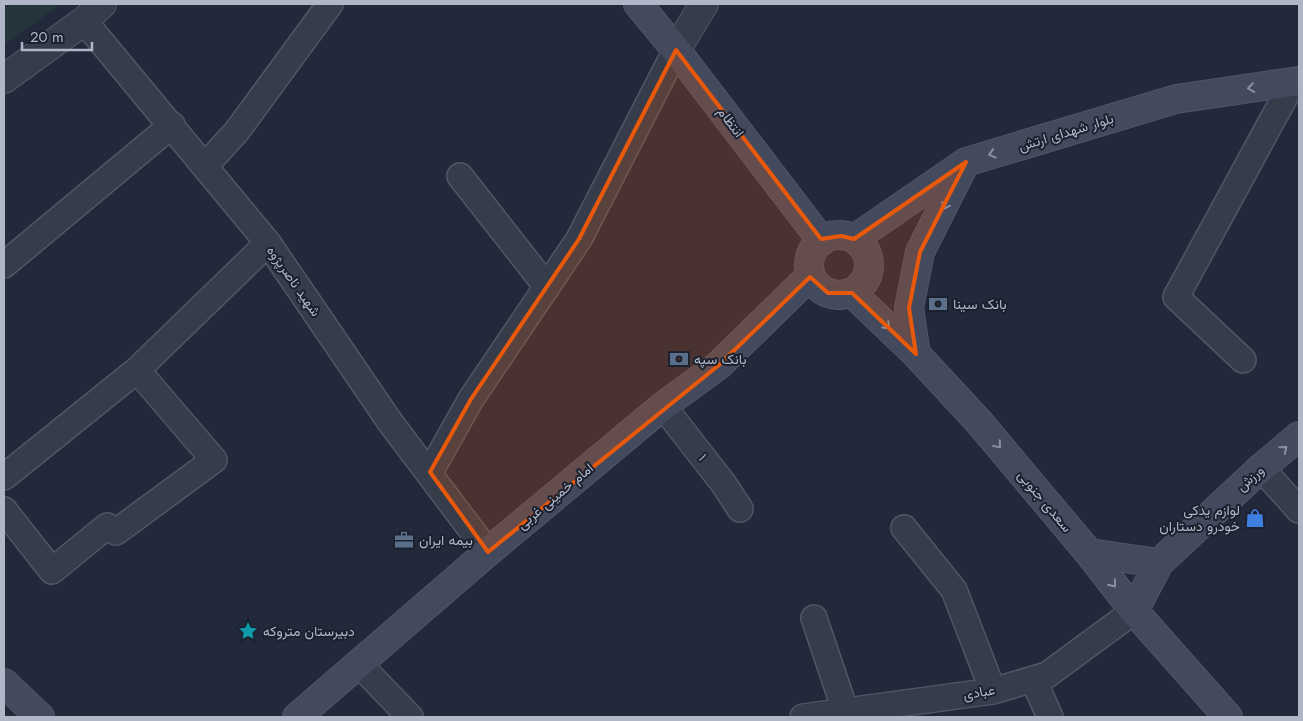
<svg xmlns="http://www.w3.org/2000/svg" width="1303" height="721" font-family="Jost,Vazirmatn,sans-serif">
<rect width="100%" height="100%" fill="#22293a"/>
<path fill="#24353b" d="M4,4H61L4,45Z"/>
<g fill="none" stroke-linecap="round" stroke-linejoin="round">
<g stroke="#515665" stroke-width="28">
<path id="minor" d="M84,21L268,243L390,422L488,552
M205,166L237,131L330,4
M460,176L547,287
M4,265L172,125
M1243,360L1176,297L1293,82
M663,406L723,483L740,509
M1261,468L1299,510
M430,472L471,399L579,239L676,50
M4,477L137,370L268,243
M4,510L52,571L107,526L116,532L214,460L137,370
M904,528L954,590L993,691
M814,618L846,713
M359,664L410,717
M1033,679L1050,717
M803,717L993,691L1047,675L1134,611"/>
</g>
<g stroke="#515665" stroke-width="30">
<path id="tertiary" d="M676,50L704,4
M4,79L84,21L102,4"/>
</g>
<g stroke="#515665" stroke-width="30">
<path id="secondary" d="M638,4L676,50L822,241
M809 265a30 30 0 1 1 60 0a30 30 0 1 1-60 0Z
M854,239L966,162L1176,99L1299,81
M852,293L916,354L979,422L1089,553L1134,611L1228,717
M916,354L909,308L920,252L965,163
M1089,553L1159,563
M1134,611L1159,563L1261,468L1299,436
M4,683L40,717
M297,717L488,552L663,406L719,365L811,275"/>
</g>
<use href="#minor" stroke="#363c4a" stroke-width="25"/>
<use href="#tertiary" stroke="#363c4a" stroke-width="28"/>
<use href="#secondary" stroke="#444a5d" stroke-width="28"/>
</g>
<defs><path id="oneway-chevron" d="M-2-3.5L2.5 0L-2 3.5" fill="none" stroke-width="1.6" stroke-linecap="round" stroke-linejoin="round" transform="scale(1.25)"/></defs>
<g stroke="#8b90a1">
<use href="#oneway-chevron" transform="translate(1251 88) rotate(172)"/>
<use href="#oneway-chevron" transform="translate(992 154) rotate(163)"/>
<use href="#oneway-chevron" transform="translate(945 206) rotate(116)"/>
<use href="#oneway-chevron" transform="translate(887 326) rotate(44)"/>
<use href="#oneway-chevron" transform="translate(998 445) rotate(50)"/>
<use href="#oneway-chevron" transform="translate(1284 449) rotate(-39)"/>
<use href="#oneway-chevron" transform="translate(1113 584) rotate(52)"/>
</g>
<path fill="#e8590c" fill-opacity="0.2" stroke="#e8590c" stroke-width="4" stroke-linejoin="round" d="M676,50L821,239L841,236L854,239L966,162L920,252L909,308L916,354L852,293H828L810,277L719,365L488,552L430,472L471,399L579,239Z"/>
<defs>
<g id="bank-bare" transform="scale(1.5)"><path d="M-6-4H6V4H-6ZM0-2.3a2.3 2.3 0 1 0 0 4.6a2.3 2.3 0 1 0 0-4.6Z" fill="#5c6f8a" stroke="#1b212f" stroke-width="2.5" paint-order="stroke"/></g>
<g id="shop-bare" transform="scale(1.5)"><path d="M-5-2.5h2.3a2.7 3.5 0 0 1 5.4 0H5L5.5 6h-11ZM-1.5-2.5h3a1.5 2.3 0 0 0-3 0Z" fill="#3f7fe0" stroke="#1b212f" stroke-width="2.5" paint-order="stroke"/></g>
<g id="office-bare" transform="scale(1.5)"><path d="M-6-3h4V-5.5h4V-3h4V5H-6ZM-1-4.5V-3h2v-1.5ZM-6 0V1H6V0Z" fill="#5c6f8a" stroke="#1b212f" stroke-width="2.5" paint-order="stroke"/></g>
<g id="sight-bare" transform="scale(1.5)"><path d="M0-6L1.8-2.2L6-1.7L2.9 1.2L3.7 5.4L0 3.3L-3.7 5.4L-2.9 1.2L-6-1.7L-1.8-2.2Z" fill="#0f9aa8" stroke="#1b212f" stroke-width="2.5" paint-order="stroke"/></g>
</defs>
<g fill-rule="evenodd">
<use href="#bank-bare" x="938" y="304"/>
<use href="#bank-bare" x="679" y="359"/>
<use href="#shop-bare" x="1255" y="518"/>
<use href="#office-bare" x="404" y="540"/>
<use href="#sight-bare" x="248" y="631"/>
</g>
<g text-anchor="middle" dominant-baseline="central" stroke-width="4" stroke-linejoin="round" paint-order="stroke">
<g font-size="14" fill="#b1b6c6" stroke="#1b212f">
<text transform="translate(731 122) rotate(53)">انتظام</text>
<text transform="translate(1066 132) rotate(-17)">بلوار شهدای ارتش</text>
<text transform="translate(294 281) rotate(55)">شهید ناصرپژوه</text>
<text transform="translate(703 457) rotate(52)">۱</text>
<text transform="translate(1250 478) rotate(-42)">ورزش</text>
<text transform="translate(555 496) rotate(-40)">امام خمینی غربی</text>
<text transform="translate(1045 501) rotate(50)">سعدی جنوبی</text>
<text transform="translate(979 692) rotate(-10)">عبادی</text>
</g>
<g font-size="14" fill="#b1b6c6" stroke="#1b212f" text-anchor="start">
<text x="953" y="304">بانک سینا</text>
<text x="694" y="359">بانک سپه</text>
<text x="1240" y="510" text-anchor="end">لوازم یدکی<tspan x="1240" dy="16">خودرو دستاران</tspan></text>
<text x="419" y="540">بیمه ایران</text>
<text x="263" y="631">دبیرستان متروکه</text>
</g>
</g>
<rect width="1303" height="721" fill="none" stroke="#b1b6c6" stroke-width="10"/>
<path d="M22 42v8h70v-8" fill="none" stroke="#b1b6c6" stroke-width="2.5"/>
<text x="30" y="42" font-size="15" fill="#b1b6c6" stroke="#1b212f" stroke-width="4" paint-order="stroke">20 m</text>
</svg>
